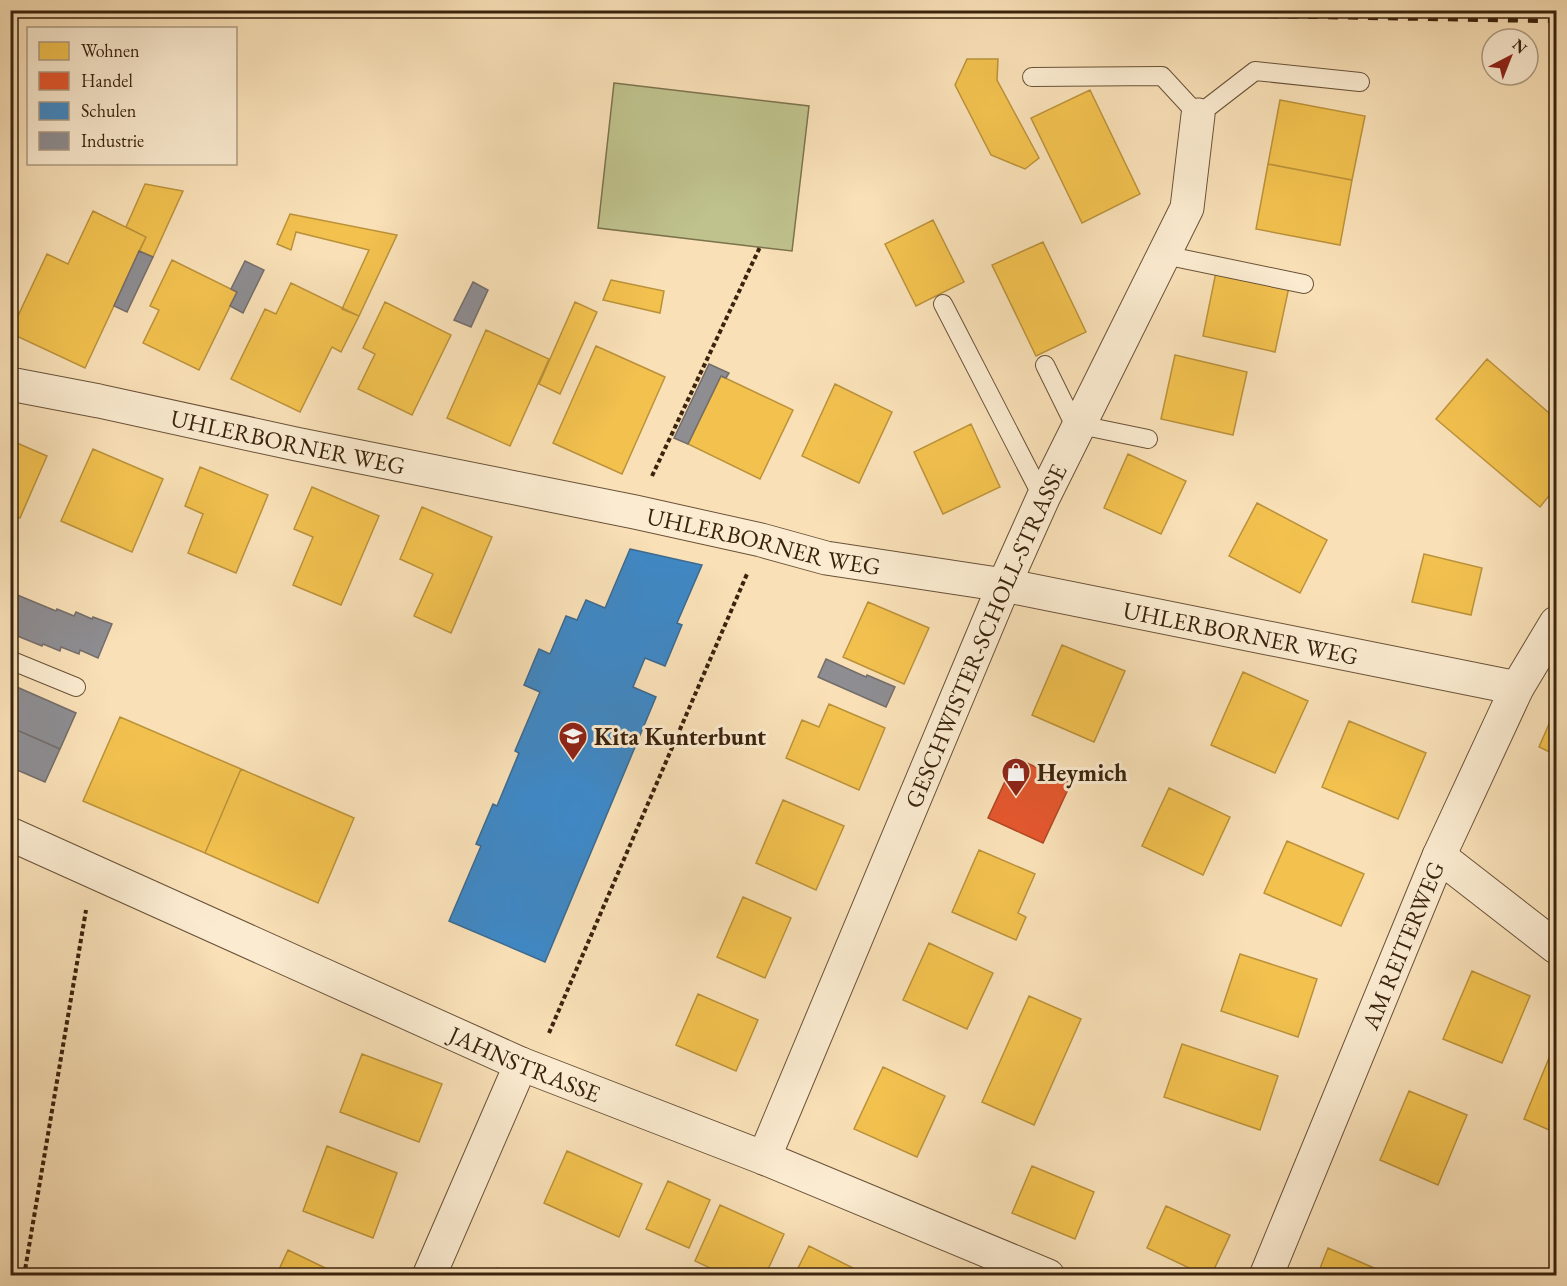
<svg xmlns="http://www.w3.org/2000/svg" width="1567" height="1286" font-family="'EB Garamond',serif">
<rect width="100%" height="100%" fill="#f9e0b7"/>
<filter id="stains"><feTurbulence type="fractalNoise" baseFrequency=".00333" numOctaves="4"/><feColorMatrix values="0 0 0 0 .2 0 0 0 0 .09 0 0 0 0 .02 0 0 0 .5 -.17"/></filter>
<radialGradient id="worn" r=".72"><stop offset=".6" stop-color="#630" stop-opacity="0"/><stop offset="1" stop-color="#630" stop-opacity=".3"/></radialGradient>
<path fill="#bfc28d" stroke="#7c724d" stroke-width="1.5" d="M614,83L809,106L792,251L598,228Z"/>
<path fill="#f2c14e" stroke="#bb923a" stroke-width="1.5" d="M967,59H998L997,80L1039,158L1025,169L991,155L955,85Z
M1090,90L1140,194L1082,223L1031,118Z
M1280,100L1365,116L1352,180L1268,164Z
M1268,164L1352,180L1340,245L1256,229Z
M145,184L183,191L153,257L139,251L146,237L126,227Z
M93,211L146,237L85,368L10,333L47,254L68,264Z
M290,214L397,235L359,316L342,309L369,250L296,232L291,250L277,244Z
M933,220L964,282L916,306L885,244Z
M1043,242L1086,332L1036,356L992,265Z
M172,260L237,292L199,370L143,343L159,310L150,306Z
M1216,272L1289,287L1275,352L1203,336Z
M611,280L664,291L660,313L603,300Z
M291,283L359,316L341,352L332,347L300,412L231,379L265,309L276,314Z
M385,302L451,335L412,415L358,389L375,354L363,348Z
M575,302L597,312L560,394L539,384Z
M486,330L549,359L510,446L447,418Z
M596,346L665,377L622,474L553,443Z
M1175,355L1247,372L1233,435L1161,419Z
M1487,359L1556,419V487L1540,507L1436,419Z
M721,376L793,410L760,479L688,444Z
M835,384L892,412L859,483L802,456Z
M971,424L1000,487L943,514L914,452Z
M10,440L47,456L20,518L10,514Z
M93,449L163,479L132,552L61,521Z
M1128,454L1186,481L1161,534L1104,508Z
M200,467L268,495L236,573L188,553L203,514L185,506Z
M312,487L379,516L341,605L293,585L313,537L294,529Z
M1257,503L1327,540L1300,593L1229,556Z
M422,507L492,537L451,633L414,616L433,574L400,559Z
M1424,554L1482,568L1471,615L1412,602Z
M868,602L929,628L904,684L843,657Z
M1062,645L1125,671L1094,742L1032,715Z
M1243,672L1308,701L1275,773L1211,745Z
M829,704L885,728L859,790L786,758L802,720L819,727Z
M1556,708V755L1539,747Z
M120,717L241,769L205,853L83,801Z
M1349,721L1426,753L1398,819L1322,787Z
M241,769L354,818L318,903L205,853Z
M1169,788L1230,817L1203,875L1142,846Z
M783,800L844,826L816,890L756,863Z
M1287,841L1364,874L1341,926L1264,893Z
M979,850L1035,874L1018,913L1026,917L1016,940L952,912Z
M743,897L791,918L765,978L717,957Z
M929,943L993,973L967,1029L903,1000Z
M1240,954L1317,979L1298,1037L1221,1011Z
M1472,971L1530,996L1502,1063L1443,1039Z
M698,994L758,1020L736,1071L676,1045Z
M1029,996L1081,1019L1034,1125L982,1102Z
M1556,1041V1133L1524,1119Z
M1182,1044L1278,1076L1260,1130L1164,1097Z
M362,1054L442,1084L419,1142L340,1112Z
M883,1067L945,1096L917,1157L854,1129Z
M1409,1091L1467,1115L1438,1185L1380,1160Z
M327,1146L397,1173L373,1238L303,1211Z
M567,1151L642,1184L619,1237L544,1203Z
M1032,1166L1094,1192L1075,1239L1012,1213Z
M668,1181L710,1200L689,1248L646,1229Z
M720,1205L784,1234L765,1276H727L695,1261Z
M1166,1206L1230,1235L1211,1276H1206L1147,1248Z
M809,1246L867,1275V1276H794Z
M1328,1248L1381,1271L1379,1276H1317Z
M288,1250L342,1276H276Z
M497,1268L513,1276H493Z"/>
<path fill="#e4572e" stroke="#b14724" stroke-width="1.5" d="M1016,758L1071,783L1043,843L988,818Z"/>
<path fill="#3f88c5" stroke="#3e6a8e" stroke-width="1.5" d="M630,549L702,565L677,623L682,625L665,666L645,658L633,687L656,697L545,962L449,921L481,846L476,844L493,804L497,806L519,753L515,751L540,692L524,685L539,649L550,654L566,616L577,620L586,600L605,608Z"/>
<path fill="#8d8d92" stroke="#746d6a" stroke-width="1.5" d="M139,251L153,257L127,312L114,306Z
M245,261L264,270L243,313L230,306L237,292L231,289Z
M473,282L488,290L471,327L454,320Z
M709,364L729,373L726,378L721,376L688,444L674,438Z
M10,592L56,611L57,609L74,616L76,612L92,619L93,617L112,624L98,658L80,650L79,654L61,647L60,651L43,644L42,646L10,633Z
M826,659L866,677L867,675L895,687L886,707L818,677Z
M10,684L76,713L60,749L10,727Z
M10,727L60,749L45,782L10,767Z"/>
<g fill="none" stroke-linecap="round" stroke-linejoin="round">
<g stroke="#6a5238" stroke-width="20">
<path id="service" d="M1032,77L1162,76L1198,115L1255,71L1360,82
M1164,255L1304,284
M943,304L1043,498
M1045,365L1077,430
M1080,425L1148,439
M10,660L76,687"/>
</g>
<g stroke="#6a5238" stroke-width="35">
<g id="minor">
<path id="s1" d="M10,384L99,401L296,444L635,512L761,540L826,558L1004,585L1517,688"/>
<path id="s2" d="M10,834L521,1064L764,1158L1048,1276"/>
<path d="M1439,856L1556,947"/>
<path id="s3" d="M764,1158L1004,585L1043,498L1187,208L1198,115"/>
<path d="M429,1276L521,1064"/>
<path id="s4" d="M1266,1276L1439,856L1517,688L1556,623"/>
</g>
</g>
<path stroke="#3a230d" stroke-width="4" stroke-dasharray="4.5 3" stroke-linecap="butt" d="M652,476L760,247
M549,1033L747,574
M24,1276L86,910"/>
<use href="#service" stroke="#fbebd0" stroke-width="18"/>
<use href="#minor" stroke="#fbebd0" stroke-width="33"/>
<path stroke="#3a230d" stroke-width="4.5" stroke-dasharray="10 10" stroke-linecap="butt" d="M928,10L1556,21"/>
</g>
<defs>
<g id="school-pin" transform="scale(1.5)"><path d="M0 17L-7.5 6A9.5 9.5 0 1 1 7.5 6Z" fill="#8f2418" stroke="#fbebd0"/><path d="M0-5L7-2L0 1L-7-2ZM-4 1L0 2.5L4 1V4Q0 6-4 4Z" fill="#fff"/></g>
<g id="shop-pin" transform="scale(1.5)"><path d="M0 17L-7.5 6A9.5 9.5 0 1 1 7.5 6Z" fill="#8f2418" stroke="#fbebd0"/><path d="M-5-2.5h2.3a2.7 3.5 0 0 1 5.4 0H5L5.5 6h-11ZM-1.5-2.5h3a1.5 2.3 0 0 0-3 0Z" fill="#fff"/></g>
</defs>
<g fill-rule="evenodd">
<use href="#school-pin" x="573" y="736"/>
<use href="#shop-pin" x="1016" y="772"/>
</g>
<g text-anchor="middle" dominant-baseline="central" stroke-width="6" stroke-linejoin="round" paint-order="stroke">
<g font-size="24" fill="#3a230d" stroke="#fbebd0">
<text stroke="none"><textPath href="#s1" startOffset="284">UHLERBORNER WEG</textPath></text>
<text stroke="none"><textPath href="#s1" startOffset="770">UHLERBORNER WEG</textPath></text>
<text stroke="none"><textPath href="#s1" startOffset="1256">UHLERBORNER WEG</textPath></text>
<text stroke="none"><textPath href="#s3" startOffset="567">GESCHWISTER-SCHOLL-STRASSE</textPath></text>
<text stroke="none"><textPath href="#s4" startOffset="358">AM REITERWEG</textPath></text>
<text stroke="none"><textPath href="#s2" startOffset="564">JAHNSTRASSE</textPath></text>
</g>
<g font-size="24" font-weight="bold" fill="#3a230d" stroke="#fbebd0" text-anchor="start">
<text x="594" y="736">Kita Kunterbunt</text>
<text x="1037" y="772">Heymich</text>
</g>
</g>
<rect width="1567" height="1286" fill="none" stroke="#f9e0b7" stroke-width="36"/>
<rect x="12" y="12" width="1543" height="1262" fill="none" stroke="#3a230d" stroke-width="3"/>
<rect x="18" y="18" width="1531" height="1250" fill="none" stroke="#3a230d" stroke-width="1.5"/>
<rect x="27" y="27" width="210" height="138" fill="#fbebd0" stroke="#ae9b82" stroke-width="1.5"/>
<rect x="39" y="42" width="30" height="18" fill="#f2c14e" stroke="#ae9b82" stroke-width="1.5"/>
<text x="81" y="57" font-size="18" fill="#3a230d">Wohnen</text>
<rect x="39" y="72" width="30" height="18" fill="#e4572e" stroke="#ae9b82" stroke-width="1.5"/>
<text x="81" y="87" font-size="18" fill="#3a230d">Handel</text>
<rect x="39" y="102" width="30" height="18" fill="#3f88c5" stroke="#ae9b82" stroke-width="1.5"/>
<text x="81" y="117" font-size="18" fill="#3a230d">Schulen</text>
<rect x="39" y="132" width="30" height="18" fill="#8d8d92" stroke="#ae9b82" stroke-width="1.5"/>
<text x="81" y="147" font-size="18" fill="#3a230d">Industrie</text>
<g transform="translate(1510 57) rotate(42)"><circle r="28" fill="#fbebd0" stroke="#ae9b82" stroke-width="1.5"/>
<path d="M0-4.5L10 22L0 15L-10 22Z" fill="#8f2418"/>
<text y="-9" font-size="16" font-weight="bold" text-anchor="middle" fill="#3a230d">N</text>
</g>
<rect width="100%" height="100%" filter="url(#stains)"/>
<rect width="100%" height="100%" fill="url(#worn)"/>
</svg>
